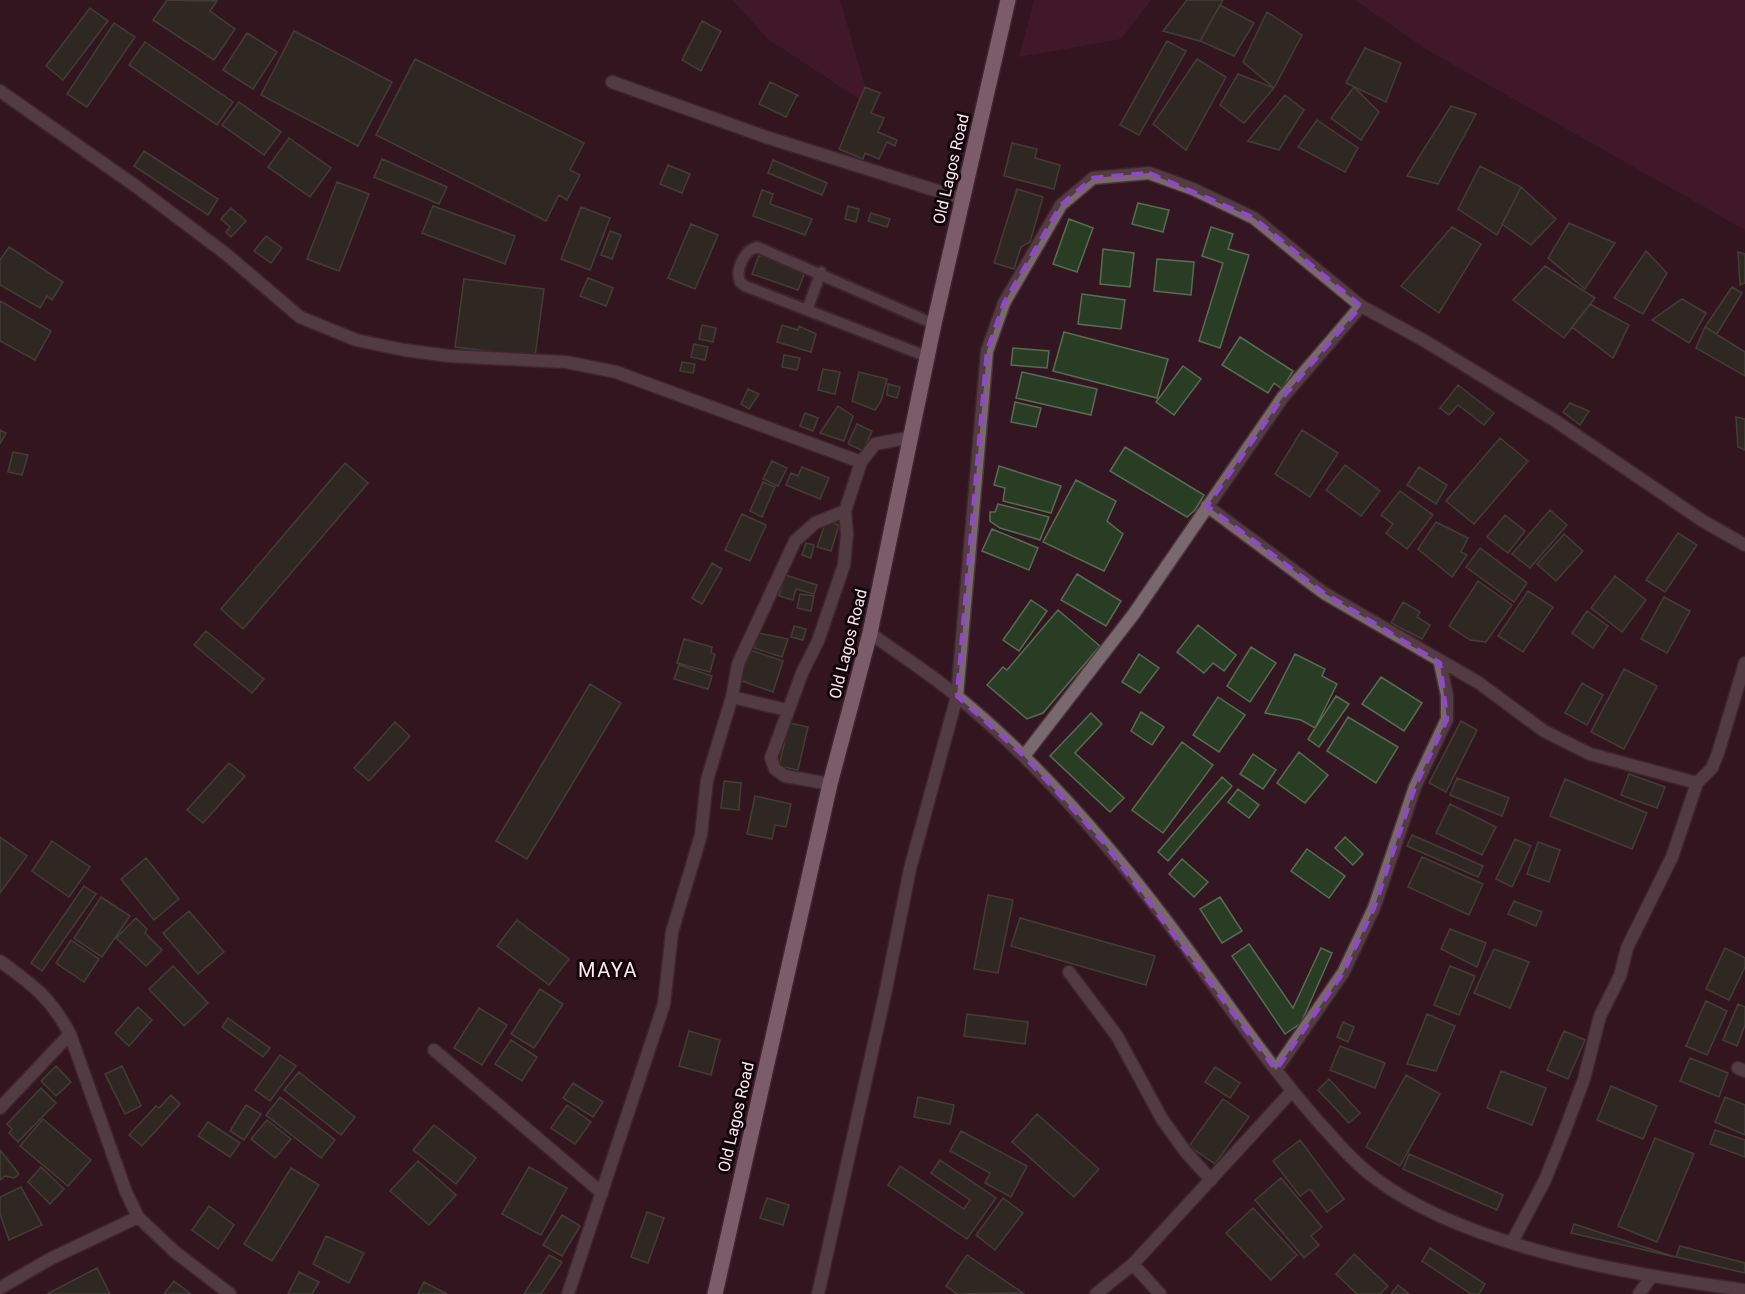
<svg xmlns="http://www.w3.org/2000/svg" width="1745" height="1294" font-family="Roboto,sans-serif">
<rect width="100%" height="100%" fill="#331621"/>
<path fill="#501b32" d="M732,0H840L871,107L768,39Z
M1034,0H1151L1121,39L1019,57Z
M1355,0H1745V230L1429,51Z"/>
<path fill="#293d25" stroke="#576d52" stroke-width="1.5" d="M167,0L217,1L210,11L235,29L214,60L153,20Z
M1187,0H1223L1200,41L1163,31Z
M1220,5L1254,23L1234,56L1200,41Z
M90,8L108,21L63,80L46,66Z
M1267,12L1302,35L1274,88L1243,62Z
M702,21L721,31L701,71L682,60Z
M114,23L135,37L87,107L67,94Z
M294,31L392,82L358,146L261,95Z
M247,33L277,52L253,89L223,70Z
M1167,41L1186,51L1139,135L1120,125Z
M145,42L233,102L217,125L129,65Z
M1365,48L1401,63L1386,102L1346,83Z
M415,59L584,143L570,170L580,175L567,200L559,195L546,221L376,135Z
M1197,59L1226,77L1186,150L1153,124Z
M1238,74L1274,88L1244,123L1220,105Z
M770,82L799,96L797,95L786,117L759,104Z
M865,87L880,93L871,113L884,118L878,132L897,140L895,146L887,142L879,159L865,153L863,159L839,149Z
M1354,87L1379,112L1361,140L1331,118Z
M1285,95L1304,110L1279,150L1248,141Z
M239,102L281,132L264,155L222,125Z
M1451,106L1476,114L1438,184L1407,176Z
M1317,120L1358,148L1345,172L1298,147Z
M289,138L331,168L310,197L268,167Z
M1012,143L1037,149L1035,158L1060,165L1054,189L1004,176Z
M144,151L218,199L208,215L134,166Z
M382,159L447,187L439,204L374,177Z
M773,160L827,183L822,195L768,173Z
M668,165L690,174L682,193L660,184Z
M1480,166L1521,187L1497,235L1458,209Z
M337,182L369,194L339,271L307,259Z
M1521,187L1556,219L1531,245L1502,224Z
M1017,189L1043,197L1030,242L1021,247L1014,269L994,263Z
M762,190L773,194L770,204L812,219L805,235L753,216Z
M1138,203L1169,210L1163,232L1132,224Z
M433,206L515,236L505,264L422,233Z
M848,206L859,209L856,222L845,219Z
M581,207L610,218L590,270L561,259Z
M231,208L246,221L231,237L226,232L230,227L221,219Z
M871,213L890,219L887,227L868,221Z
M1069,219L1093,228L1077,272L1053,264Z
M1569,223L1615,243L1585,289L1548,258Z
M691,224L718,235L695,289L668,278Z
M1211,227L1233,234L1228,249L1249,255L1220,348L1199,341L1223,263L1202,256Z
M1452,227L1481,244L1439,313L1401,286Z
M610,231L621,235L612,259L601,255Z
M266,236L282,248L271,263L254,251Z
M9,247L63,282L52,300L47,296L40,308L0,285V260Z
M1103,249L1134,253L1130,287L1100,284Z
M1646,251L1667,273L1643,314L1614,298Z
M1738,252L1745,254V283L1740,285Z
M759,255L805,272L798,290L752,274Z
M1157,259L1194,262L1191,295L1154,291Z
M1545,266L1595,298L1564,338L1513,300Z
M588,278L613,288L606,306L580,296Z
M464,279L544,289L535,357L455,347Z
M1732,287L1742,293L1717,334L1705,327Z
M1082,294L1125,300L1121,329L1078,324Z
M1682,299L1706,313L1689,343L1652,320Z
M0,301L51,331L35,360L0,341Z
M1590,304L1629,325L1613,358L1572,327Z
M702,325L716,328L713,342L699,339Z
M782,325L798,330L799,326L816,334L811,352L777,342Z
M1705,327L1745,352V376L1696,348Z
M1064,332L1168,359L1157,398L1053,371Z
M1240,337L1293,371L1282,389L1274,383L1268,393L1222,365Z
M694,344L708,347L705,360L691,357Z
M1013,348L1049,351L1047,368L1011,365Z
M784,355L800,358L797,370L782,367Z
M682,362L695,364L693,373L680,371Z
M1183,366L1201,379L1174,415L1156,402Z
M823,369L840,372L835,394L818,390Z
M859,372L887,379L881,401L875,410L852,401Z
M1022,372L1097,389L1091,415L1016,398Z
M888,384L900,387L897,398L887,395Z
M1458,385L1494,413L1484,425L1458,405L1449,415L1440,408Z
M748,389L759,394L749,409L741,404Z
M1015,402L1041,408L1036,427L1011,422Z
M1570,403L1589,411L1580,425L1563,412Z
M838,406L853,416L844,441L820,433Z
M805,413L818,418L813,431L800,426Z
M1736,417L1745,419V450L1738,447Z
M857,424L872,431L863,451L848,444Z
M0,430L6,433L0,444Z
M1302,430L1338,453L1310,497L1275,474Z
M1500,438L1528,461L1474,524L1446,501Z
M1125,447L1204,495L1195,510L1187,517L1110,471Z
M13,452L28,455L22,475L8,472Z
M772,461L787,468L778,486L763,479Z
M345,463L368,483L243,629L221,609Z
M1345,465L1380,491L1361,516L1326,490Z
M999,466L1061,486L1051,513L1003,501L1005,488L994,485Z
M802,467L829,478L820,499L786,485L791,473L798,476Z
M1419,467L1447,485L1436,504L1407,485Z
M1076,480L1116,501L1107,521L1123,534L1104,571L1043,542Z
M763,482L775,487L762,517L750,511Z
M1400,491L1433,515L1407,549L1386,533L1393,524L1381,515Z
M998,504L1049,517L1040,540L1000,528L990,521V512H995Z
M1550,510L1567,525L1530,568L1512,554Z
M742,514L766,525L750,561L725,550Z
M1505,515L1525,531L1508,553L1487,537Z
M826,521L839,525L831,551L817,547Z
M1436,522L1468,538L1461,552L1467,555L1452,577L1418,549Z
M992,529L1038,548L1029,570L982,551Z
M1678,533L1697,545L1665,592L1646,580Z
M1564,534L1583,551L1556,581L1537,564Z
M806,543L814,545L811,558L802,555Z
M1480,548L1527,583L1514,602L1466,567Z
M712,563L722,569L702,604L692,598Z
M1077,574L1121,601L1106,626L1061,600Z
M785,575L817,585L814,594L796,589L793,600L779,596Z
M1615,576L1646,600L1622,632L1591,608Z
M1478,581L1512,605L1486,642L1470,640L1449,626Z
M1528,591L1553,607L1523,652L1498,636Z
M800,594L814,596L811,611L797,608Z
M1664,597L1690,611L1667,653L1641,639Z
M1031,600L1047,611L1019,651L1003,640Z
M1403,602L1420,612L1417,617L1430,625L1422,639L1391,623Z
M1058,610L1100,646L1043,713L1027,719L987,685L1003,667L1007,670Z
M1587,611L1608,626L1593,648L1572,633Z
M1198,625L1236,655L1224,671L1213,663L1204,673L1177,652Z
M794,626L806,629L803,640L791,637Z
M206,631L264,679L252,693L194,645Z
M758,633L788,639L782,657L754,648Z
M684,639L712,647L711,653L715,654L710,672L677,663Z
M1251,647L1276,663L1250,702L1227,686Z
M753,651L783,661L773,692L739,680L747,655Z
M1139,654L1159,668L1140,693L1122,682Z
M1295,654L1325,669L1322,676L1337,684L1315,728L1301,720L1265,713Z
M679,665L712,676L708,689L674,679Z
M1624,669L1657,686L1624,749L1591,732Z
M1381,677L1422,703L1404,731L1362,704Z
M1582,683L1603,695L1587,725L1565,713Z
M590,684L621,703L527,859L496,841Z
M1336,696L1349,704L1319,747L1308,739Z
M1218,697L1245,715L1219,752L1193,735Z
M1141,712L1164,727L1152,745L1131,731Z
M1091,713L1102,724L1075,753L1124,798L1110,812L1050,756Z
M1348,717L1398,747L1376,783L1327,751Z
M1461,721L1477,730L1446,792L1429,783Z
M395,722L410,736L369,781L354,768Z
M789,723L808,727L798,770L779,766Z
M1182,742L1213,765L1163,833L1132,810Z
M1299,752L1328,775L1305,803L1277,783Z
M1253,754L1276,770L1263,789L1240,774Z
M229,763L245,776L203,823L187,810Z
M1629,774L1665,787L1657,808L1621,795Z
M1222,777L1232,786L1168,861L1158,852Z
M1457,778L1509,798L1502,816L1450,795Z
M1565,779L1647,813L1632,849L1550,816Z
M724,781L741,783L739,810L721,808Z
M1238,789L1259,805L1249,818L1228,802Z
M755,796L791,804L786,827L775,825L772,839L747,834Z
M1450,804L1496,827L1482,855L1436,833Z
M1412,835L1483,866L1478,877L1407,846Z
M0,837L27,856L0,893Z
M1345,837L1363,854L1353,865L1335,848Z
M1515,839L1531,846L1512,887L1496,879Z
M52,841L90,867L69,897L32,871Z
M1538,842L1560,850L1549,882L1527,874Z
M1307,849L1345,876L1329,898L1291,871Z
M1422,857L1483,884L1469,915L1408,887Z
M146,858L179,899L154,920L121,879Z
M1182,859L1208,882L1194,897L1169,874Z
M84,886L96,894L42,971L31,963Z
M988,895L1013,900L998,973L974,969Z
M101,897L130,916L102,957L74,938Z
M1220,897L1242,931L1222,943L1200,909Z
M1514,901L1542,912L1536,926L1508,914Z
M189,911L224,952L198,974L163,933Z
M136,918L147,929L145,933L162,950L146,966L116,938Z
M1020,918L1155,956L1146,985L1011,946Z
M517,920L569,959L549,985L497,946Z
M1450,929L1486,943L1477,967L1441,949Z
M71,940L99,959L84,982L56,963Z
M1249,944L1293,1008L1321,948L1332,953L1301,1023L1285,1034L1232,956Z
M1725,948L1745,958V967L1729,1000L1706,989Z
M1494,949L1529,962L1510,1008L1474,993Z
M173,966L208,1003L184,1026L149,989Z
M1450,966L1475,976L1459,1015L1434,1005Z
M540,989L563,1004L534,1048L511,1034Z
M1706,1001L1727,1011L1707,1055L1686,1046Z
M1738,1004L1745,1007V1025L1737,1046L1723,1040Z
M138,1007L152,1020L129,1046L115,1033Z
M479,1008L507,1025L482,1065L454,1048Z
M967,1014L1028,1022L1025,1044L964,1036Z
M1427,1014L1455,1026L1436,1071L1407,1064Z
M228,1018L270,1048L263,1057L222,1027Z
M1343,1022L1354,1027L1348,1042L1337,1037Z
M689,1031L720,1040L711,1075L679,1066Z
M1564,1031L1585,1040L1568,1079L1547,1070Z
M511,1040L537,1057L522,1081L495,1064Z
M1340,1046L1385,1063L1375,1088L1330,1070Z
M280,1055L296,1066L270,1101L255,1090Z
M1690,1058L1728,1073L1719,1097L1680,1081Z
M56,1066L71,1082L56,1096L41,1081Z
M122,1066L141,1106L125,1114L105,1074Z
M1215,1067L1240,1083L1230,1098L1205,1082Z
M1501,1071L1546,1088L1532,1125L1487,1108Z
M299,1072L355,1117L341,1135L284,1090Z
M1406,1075L1440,1094L1400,1166L1366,1147Z
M1329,1079L1360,1113L1349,1123L1318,1090Z
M573,1083L603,1102L593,1117L563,1098Z
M1611,1086L1657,1106L1643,1139L1597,1120Z
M41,1088L56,1103L18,1142L9,1133L12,1129L7,1124Z
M171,1095L180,1104L142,1146L129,1135L156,1106L159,1108Z
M280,1097L335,1140L321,1158L266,1115Z
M918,1097L954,1105L950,1124L914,1117Z
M1725,1097L1745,1105V1135L1715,1122Z
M1223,1099L1249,1117L1215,1164L1189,1146Z
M246,1105L261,1114L244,1140L230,1131Z
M567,1105L591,1122L575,1144L551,1128Z
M1037,1114L1099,1169L1074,1197L1012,1142Z
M43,1119L91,1160L68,1186L20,1146Z
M267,1120L291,1139L275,1158L251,1139Z
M208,1122L240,1143L230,1157L198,1136Z
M434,1125L476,1158L456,1184L413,1150Z
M1715,1130L1745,1140V1157L1710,1144Z
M961,1131L1027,1166L1011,1197L985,1183L990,1173L950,1151Z
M1655,1138L1694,1154L1657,1242L1618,1226Z
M1300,1140L1344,1199L1327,1212L1310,1189L1300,1196L1273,1161Z
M0,1150L19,1174L14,1178L5,1176L0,1180Z
M1409,1154L1503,1195L1497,1210L1403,1169Z
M940,1160L996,1198L967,1239L888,1185L900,1166L964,1209L970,1200L931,1173Z
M418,1161L456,1195L429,1225L390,1191Z
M41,1167L64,1189L50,1204L28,1182Z
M529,1167L567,1188L541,1235L502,1214Z
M291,1168L319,1185L272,1261L244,1244Z
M1281,1178L1322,1227L1311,1236L1319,1245L1304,1258L1255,1200Z
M21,1187L42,1225L9,1240L0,1214V1197Z
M767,1198L789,1205L783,1225L760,1218Z
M1003,1198L1023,1213L995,1250L976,1235Z
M209,1206L234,1225L218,1249L192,1230Z
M1253,1208L1297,1255L1271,1280L1226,1233Z
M647,1212L664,1218L648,1263L631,1257Z
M562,1215L580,1226L562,1256L543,1245Z
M1574,1224L1675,1257L1571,1233Z
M326,1236L364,1253L349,1283L313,1264Z
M1680,1246L1745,1263V1273L1676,1257Z
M1430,1248L1485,1284L1479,1294H1471L1422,1261Z
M1354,1254L1388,1286L1380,1294H1357L1336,1274Z
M549,1255L562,1262L541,1294H524Z
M967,1255L1023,1293L957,1294L946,1286Z
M97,1268L110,1294H47Z
M299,1272L319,1282L312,1294H288Z
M174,1281L191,1294H164Z
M424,1282L447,1294H418Z
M1398,1285L1409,1294H1391Z"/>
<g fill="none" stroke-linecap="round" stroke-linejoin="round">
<g stroke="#4f343e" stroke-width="14">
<path id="service" d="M807,310L821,272
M928,357L745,286L740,282C735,270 744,250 757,247L934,324"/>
</g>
<g stroke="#4f343e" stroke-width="15">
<path id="minor" d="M612,82L766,137L963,199
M0,91L137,187L226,254L300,317L356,340L404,350L449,356L566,362L616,372L861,462
M1207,506L1324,593L1479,683L1544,731L1590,754L1697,783
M732,697L787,710
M1024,756L1133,615L1283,397L1361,306
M830,784L785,776L775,769L771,758L802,673L818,641L844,565L847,534L845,511L861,462L875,444L912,437
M0,961C33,985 50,997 70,1034L126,1192L138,1217L175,1252L230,1294
M1069,972L1117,1036L1162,1119L1185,1151L1211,1180
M434,1050L602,1193
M1738,1068L1745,1071
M1276,1070L1343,973L1374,908L1415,787L1447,719V695L1440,663
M0,1108L70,1034
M1512,1242L1545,1180L1565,1130L1584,1079L1600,1016L1620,976L1627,948L1672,857L1697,783L1712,768L1718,753L1745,663
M1133,1264L1160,1294
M0,1288L50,1259L138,1217
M568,1294L664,1004L672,932L701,835L707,780L732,697L738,664L795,541L815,523L845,511
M818,1294L885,994L910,869L957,696L987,351L1004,303L1061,205L1093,178L1149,173L1193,189L1254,218L1361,306L1425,341L1554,420L1703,521L1745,545
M1096,1294L1133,1264L1292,1091
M1639,1294L1651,1277"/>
</g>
<g stroke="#4f343e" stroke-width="15">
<path id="tertiary" d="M870,633C900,655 931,674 958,697C1037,762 1106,841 1168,923C1217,988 1262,1057 1316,1119C1335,1140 1353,1162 1376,1179C1468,1248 1633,1275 1745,1290"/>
</g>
<g stroke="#4f343e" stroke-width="18">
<path id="primary" d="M715,1294L830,784L870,633L934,324L1008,0"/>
</g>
<use href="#service" stroke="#79696e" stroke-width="10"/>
<use href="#minor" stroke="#79696e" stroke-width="12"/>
<use href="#tertiary" stroke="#79696e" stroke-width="12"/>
<use href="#primary" stroke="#d4b2be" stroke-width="15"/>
</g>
<path d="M0 0H1745V1294H0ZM1149,173L1254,218L1361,306L1283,397L1207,506L1324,593L1440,663L1447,719L1415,787L1374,908L1343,973L1276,1070L1104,843L1024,756L957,696L987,351L1004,303L1061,205L1093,178Z" fill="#331621" fill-opacity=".55" fill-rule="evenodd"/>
<path fill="none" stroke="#8f48c6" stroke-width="4.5" stroke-dasharray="12 8" stroke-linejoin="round" d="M1149,173L1254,218L1361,306L1283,397L1207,506L1324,593L1440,663L1447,719L1415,787L1374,908L1343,973L1276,1070L1104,843L1024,756L957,696L987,351L1004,303L1061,205L1093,178Z"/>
<g text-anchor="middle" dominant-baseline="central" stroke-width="6" stroke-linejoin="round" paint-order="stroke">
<g font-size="16" fill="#fee9f0" stroke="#12060b">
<text transform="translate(951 169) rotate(-77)">Old Lagos Road</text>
<text transform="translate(848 644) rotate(-76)">Old Lagos Road</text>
<text transform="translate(736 1117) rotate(-77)">Old Lagos Road</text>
</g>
<g font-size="20" letter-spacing="1.5" fill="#fee9f0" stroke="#12060b">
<text x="608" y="970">MAYA</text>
</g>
</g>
</svg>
